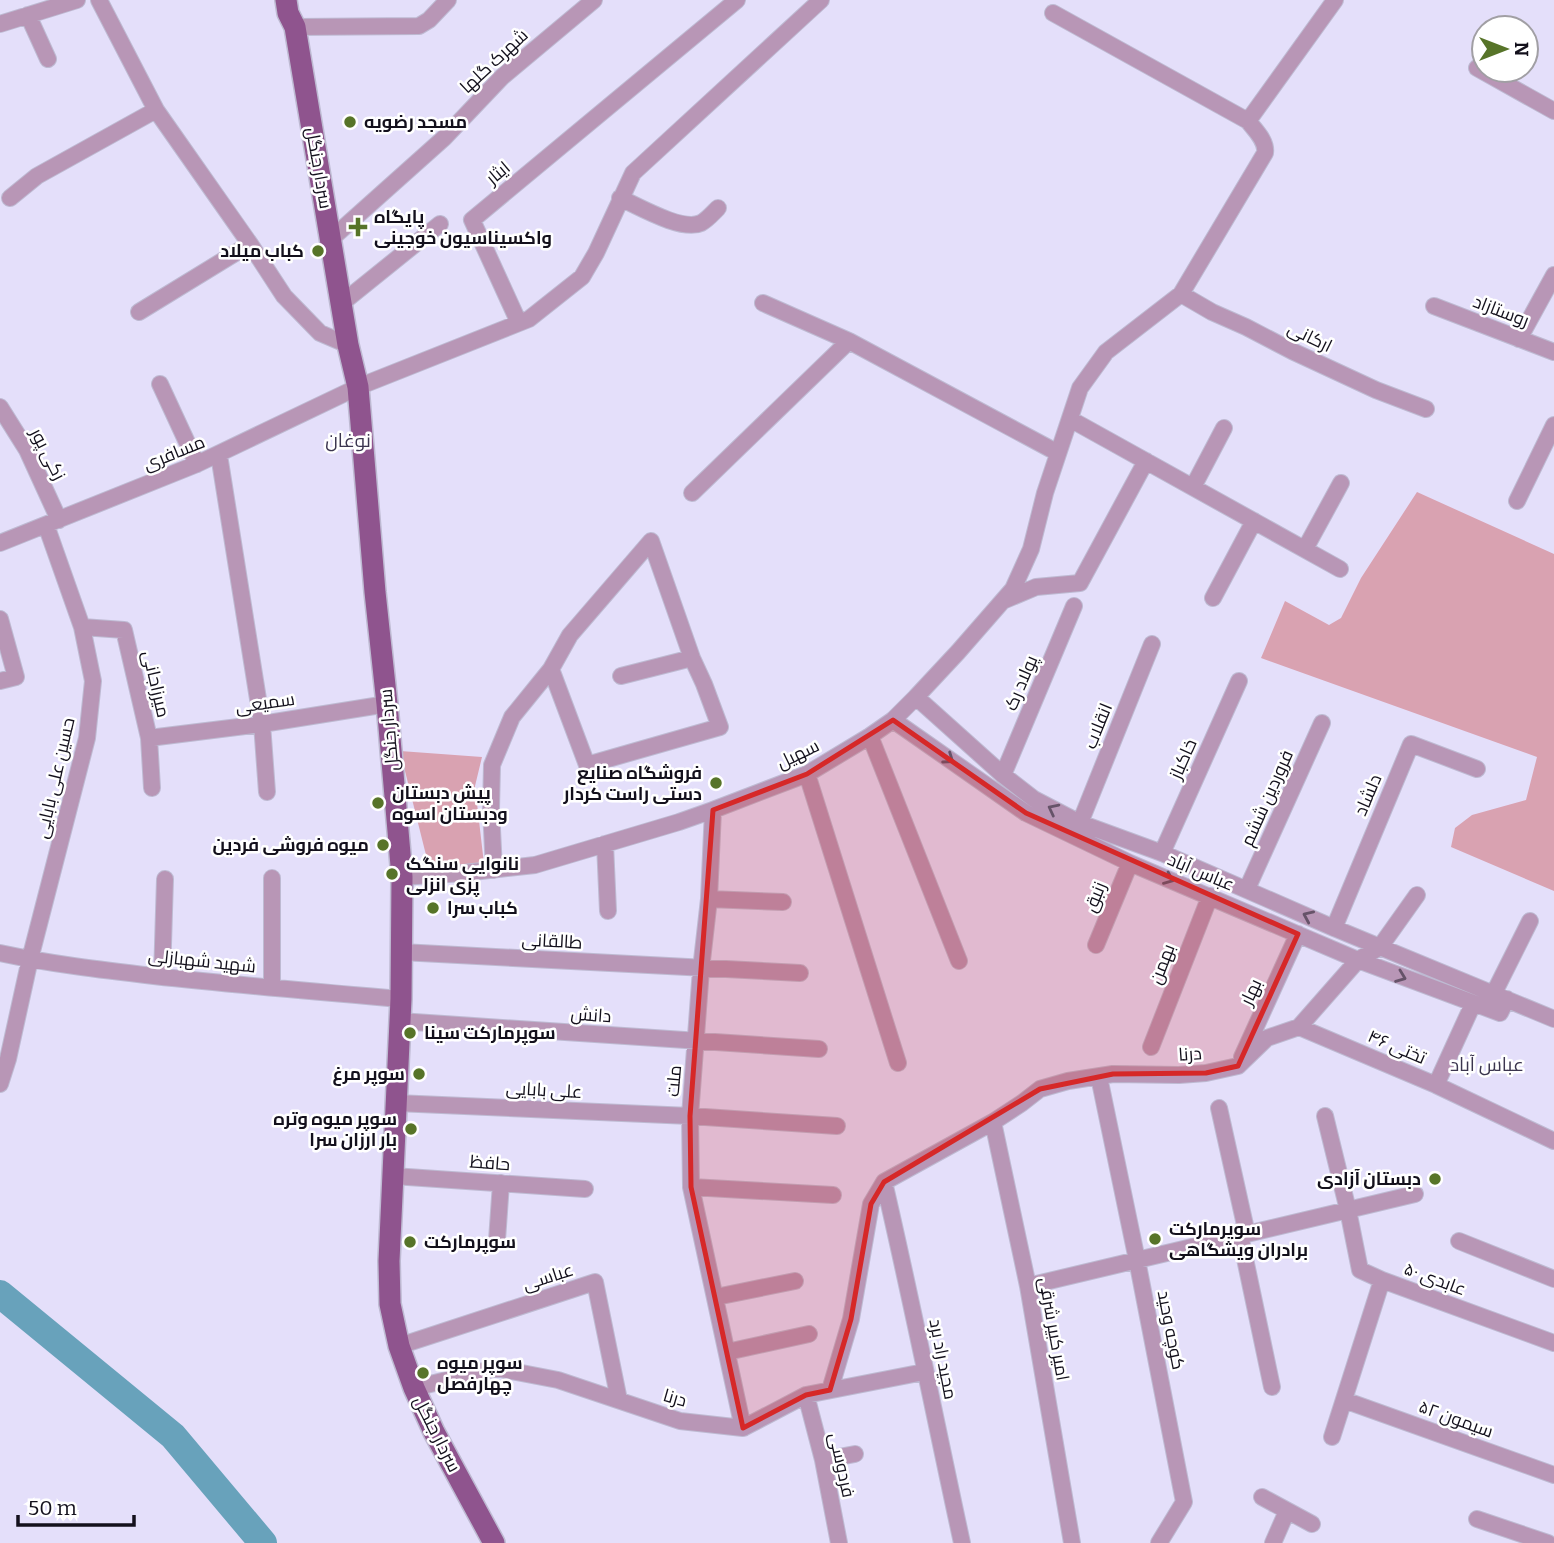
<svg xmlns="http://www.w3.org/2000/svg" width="1554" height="1543" font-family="Bitter,Cairo,serif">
<rect width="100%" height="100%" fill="#e4dffa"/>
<path fill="#d9a2b1" d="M1417,492L1554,554V891L1451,847L1455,828L1472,815L1526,800L1537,757L1261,658L1285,601L1329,625L1341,618L1361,578Z
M400,751L482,757L475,786L484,864L431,875Z"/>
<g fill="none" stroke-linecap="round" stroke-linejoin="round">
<path stroke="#68a2bb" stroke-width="28" d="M0,1294L173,1436L263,1543"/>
<g stroke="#bebad2" stroke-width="18">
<path id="minor" d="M99,0L156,110L250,244L284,296L320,333L348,345
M1053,13L1248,121
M28,15L48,59
M0,24L77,0
M295,27L419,26L429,20L448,0
M1477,68L1554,111
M10,198L37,176L156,110
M620,198C638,206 682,232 701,223C707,220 713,213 718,208
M331,239L444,138L502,77L594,0
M1181,294L1212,312L1246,327L1292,351L1376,390L1426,409
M342,303L440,224
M763,303L849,341L1058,453
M1434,306L1554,352
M139,312L250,244
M519,323L529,319L582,277L596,253L633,173L821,0
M1519,339L1554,275
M160,384L197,464
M0,407L27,450L59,520
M1070,419L1340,569
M219,455L262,724L267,792
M1193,487L1224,428
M692,493L849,341
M1517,501L1554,425
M0,543L197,464L358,387L519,323L472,220L737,0
M1305,549L1341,483
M1213,598L1254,521
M1005,600L1036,587L1080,583L1146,461
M0,619L16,677L0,681
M82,627L124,630L149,738L152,788
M621,676L692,658
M916,697L1003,775L1034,799L1080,823L1162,853L1334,928L1554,1019
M893,720L1026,813L1130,863L1358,960L1500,1013L1507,999
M870,736L959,961
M149,738L262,724L387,704
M807,774L898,1063
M1003,775L1074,606
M713,810L709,899L701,969L690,1116L691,1187L743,1428
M1080,823L1152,644
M605,844L608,911
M1162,853L1239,681
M494,870L491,809L492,765L512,717L551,669L570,635L651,541L692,658L704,684L720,727L587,765L551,669
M402,877L464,873L535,865L679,822L713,810L807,774L870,736L893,720L916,697L958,652L1013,589L1031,549L1045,493L1080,388L1106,352L1181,294L1265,153C1267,141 1255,130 1248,121L1335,0
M1247,889L1322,723
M709,899L783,902
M1334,928L1411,744L1477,769
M1096,945L1130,863
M401,952L800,973
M0,953C51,964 102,970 154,976C236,985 319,992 401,999
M162,977L165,879
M272,987V878
M1494,993L1530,921
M399,1021L819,1049
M1299,1027L1436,1085L1554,1141
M1151,1047L1210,896
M1242,1057L1298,934
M1099,1077L1137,1260L1184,1502L1159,1543
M0,1084L8,1059L30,959L87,738L93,681L82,627L46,525
M1436,1085L1473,1004
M396,1103L690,1116L837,1126
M1219,1108L1247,1234
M1325,1116L1348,1210L1360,1270L1382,1280L1554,1343
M993,1122L1028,1286L1072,1543
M393,1176L585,1189
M884,1182C912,1302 936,1423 962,1543
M691,1187L833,1195
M1240,1235L1272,1387
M497,1240L501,1183
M1459,1241L1554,1279
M1028,1286L1415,1194
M716,1297L795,1281
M399,1346L595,1282L619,1400
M727,1352L809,1334
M414,1388L496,1368L558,1380L680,1421L743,1428L806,1395L924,1372
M830,1390L851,1319L871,1204L884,1182L993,1122L1022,1103L1040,1089L1068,1081L1113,1074L1179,1075L1206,1073L1238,1066L1267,1038L1299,1027L1358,960L1380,947L1417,895
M806,1395L823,1460L839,1543
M1344,1400L1554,1475
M1332,1437L1382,1280
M823,1460L855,1454
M1262,1497L1312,1524
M1477,1519L1548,1543
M1273,1543L1287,1511"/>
</g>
<g stroke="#bebad2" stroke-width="24">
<path id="major" d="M286,0L288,13L295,27L348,345L358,387L375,592L387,704L402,877L401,999L389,1261L390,1304L399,1346L414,1388L434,1432L494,1543"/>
</g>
<use href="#minor" stroke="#b896b6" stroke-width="16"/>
<use href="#major" stroke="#8f548e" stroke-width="21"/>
</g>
<defs><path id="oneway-chevron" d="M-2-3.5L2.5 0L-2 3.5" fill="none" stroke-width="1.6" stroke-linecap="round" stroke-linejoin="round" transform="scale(1.75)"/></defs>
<g stroke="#665369">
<use href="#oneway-chevron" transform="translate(949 759) rotate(35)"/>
<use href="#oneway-chevron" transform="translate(1053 809) rotate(-153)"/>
<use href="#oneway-chevron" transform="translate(1169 879) rotate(22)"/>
<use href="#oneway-chevron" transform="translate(1308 916) rotate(-156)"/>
<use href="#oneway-chevron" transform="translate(1401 977) rotate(21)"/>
</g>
<path fill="#d62828" fill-opacity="0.2" stroke="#d62828" stroke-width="5" stroke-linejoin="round" d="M893,720L1026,813L1298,934L1238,1066L1206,1073L1113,1074L1040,1089L884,1182L871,1204L851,1319L830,1390L806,1395L743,1428L691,1187L690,1116L713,810L807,774Z"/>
<g fill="#577429" stroke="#fff" stroke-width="2.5">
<circle cx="350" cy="122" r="7"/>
<path d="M354.5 216.5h7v7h7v7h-7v7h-7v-7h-7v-7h7z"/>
<circle cx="318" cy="251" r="7"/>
<circle cx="716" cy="783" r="7"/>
<circle cx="378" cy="803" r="7"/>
<circle cx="383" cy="845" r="7"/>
<circle cx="392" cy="874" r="7"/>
<circle cx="433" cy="908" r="7"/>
<circle cx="410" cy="1033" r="7"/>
<circle cx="419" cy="1074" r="7"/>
<circle cx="411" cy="1129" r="7"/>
<circle cx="1435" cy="1179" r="7"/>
<circle cx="1155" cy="1239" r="7"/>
<circle cx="410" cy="1242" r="7"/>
<circle cx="423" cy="1373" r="7"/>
</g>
<g text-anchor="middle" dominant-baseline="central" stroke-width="5" stroke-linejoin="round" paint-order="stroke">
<g font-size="18" fill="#13101c" stroke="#fff">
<text transform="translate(494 61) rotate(-43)">شهرک گلها</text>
<text transform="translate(319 168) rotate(80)">سردار جنگل</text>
<text transform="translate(498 173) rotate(-40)">ایثار</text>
<text transform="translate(1501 311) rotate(21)">روستازاد</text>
<text transform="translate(1310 337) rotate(26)">ارکانی</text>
<text transform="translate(174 453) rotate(-22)">مسافری</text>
<text transform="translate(48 454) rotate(63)">زکی پور</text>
<text transform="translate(1021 683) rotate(-67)">پولاد رک</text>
<text transform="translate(156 684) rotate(77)">میرزاجانی</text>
<text transform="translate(265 703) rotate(-8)">سمیعی</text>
<text transform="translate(1098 726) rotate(-68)">انقلاب</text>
<text transform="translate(389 730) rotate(-95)">سردار جنگل</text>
<text transform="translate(798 754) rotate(-26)">سهیل</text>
<text transform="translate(1183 759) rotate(-66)">خاکباز</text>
<text transform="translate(55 778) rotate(-77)">حسین علی بابایی</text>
<text transform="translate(1368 795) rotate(-67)">دلشاد</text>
<text transform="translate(1267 798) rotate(-66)">فروردین ششم</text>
<text transform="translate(1201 872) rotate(23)">عباس آباد</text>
<text transform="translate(1095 897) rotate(-68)">زنبق</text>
<text transform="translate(552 941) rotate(3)">طالقانی</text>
<text transform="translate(202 961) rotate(6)">شهید شهبازلی</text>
<text transform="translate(1162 964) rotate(-69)">بهمن</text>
<text transform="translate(1251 992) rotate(-65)">بهار</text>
<text transform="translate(591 1015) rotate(4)">دانش</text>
<text transform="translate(1397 1047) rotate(23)">تختی ۴۶</text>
<text transform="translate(1190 1054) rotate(-4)">درنا</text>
<text transform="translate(674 1081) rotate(-85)">ملت</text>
<text transform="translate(544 1090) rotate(3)">علی بابایی</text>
<text transform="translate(490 1163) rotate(4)">حافظ</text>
<text transform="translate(548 1277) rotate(-18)">عباسی</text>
<text transform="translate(1435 1279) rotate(20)">عابدی ۵۰</text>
<text transform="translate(1054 1329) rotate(80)">امیر کبیر شرقی</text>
<text transform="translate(1171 1330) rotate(79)">کوچه وحید</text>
<text transform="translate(943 1359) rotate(79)">مجید راد برد</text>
<text transform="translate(675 1398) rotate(16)">درنا</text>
<text transform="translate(1456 1419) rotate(20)">سیمون ۵۲</text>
<text transform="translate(437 1434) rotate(63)">سردار جنگل</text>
<text transform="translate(842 1465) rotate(78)">فردوسی</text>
</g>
<g font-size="18" font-weight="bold" fill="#13101c" stroke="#fff" text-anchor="start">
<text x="364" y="122">مسجد رضویه</text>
<text x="374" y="217">پایگاه<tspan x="374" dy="21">واکسیناسیون خوجینی</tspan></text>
<text x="304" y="251" text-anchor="end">کباب میلاد</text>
<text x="702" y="773" text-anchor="end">فروشگاه صنایع<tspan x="702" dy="21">دستی راست کردار</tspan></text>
<text x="392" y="793">پیش دبستان<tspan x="392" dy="21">ودبستان اسوه</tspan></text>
<text x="369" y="845" text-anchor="end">میوه فروشی فردین</text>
<text x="406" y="864">نانوایی سنگک<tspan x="406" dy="21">پزی انزلی</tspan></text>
<text x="447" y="908">کباب سرا</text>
<text x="424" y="1033">سوپرمارکت سینا</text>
<text x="405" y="1074" text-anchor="end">سوپر مرغ</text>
<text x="397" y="1119" text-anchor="end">سوپر میوه وتره<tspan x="397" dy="21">بار ارزان سرا</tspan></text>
<text x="1421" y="1179" text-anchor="end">دبستان آزادی</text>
<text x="1169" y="1229">سوپرمارکت<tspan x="1169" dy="21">برادران ویشگاهی</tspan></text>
<text x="424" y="1242">سوپرمارکت</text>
<text x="437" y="1363">سوپر میوه<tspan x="437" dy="21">چهارفصل</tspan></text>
</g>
<g font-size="19" fill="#3b354f" stroke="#fff">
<text x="348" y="440">نوغان</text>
<text x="1487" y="1064">عباس آباد</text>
</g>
</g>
<g transform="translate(1505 49) rotate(90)"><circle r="33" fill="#ffffff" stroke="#a19fa4" stroke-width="2"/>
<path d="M0-5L12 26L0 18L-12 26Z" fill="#577429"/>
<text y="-10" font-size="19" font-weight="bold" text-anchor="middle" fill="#13101c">N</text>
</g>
<path d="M18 1515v10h116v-10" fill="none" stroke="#13101c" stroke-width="3.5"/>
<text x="28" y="1515" font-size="21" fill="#13101c" stroke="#ffffff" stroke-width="5" paint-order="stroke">50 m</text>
</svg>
